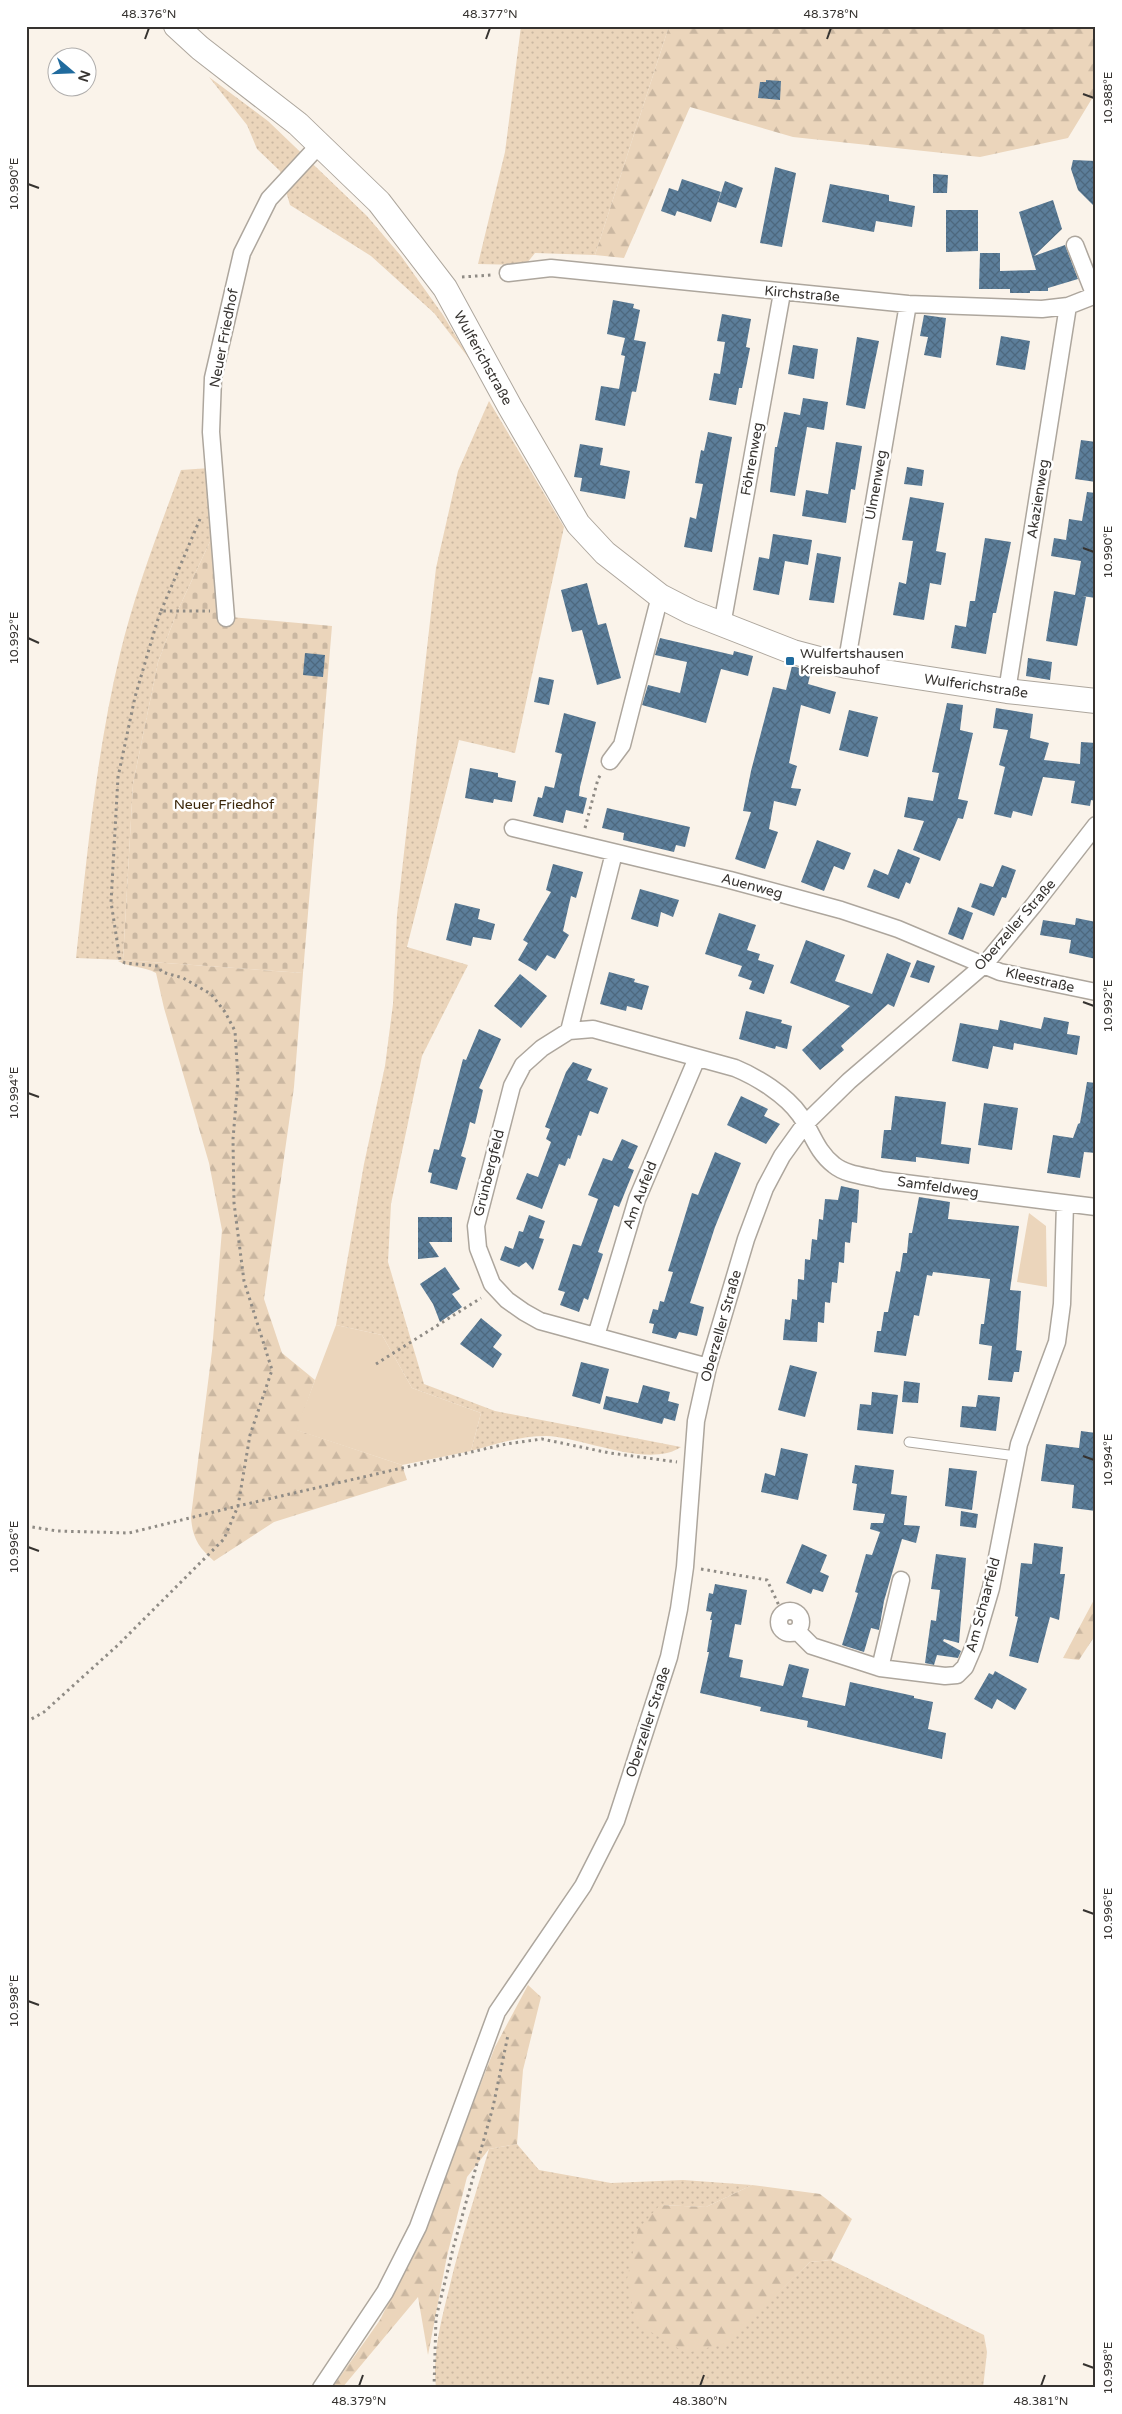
<svg xmlns="http://www.w3.org/2000/svg" width="1122" height="2414" font-family="'Varela Round',sans-serif">
<defs>
<pattern id="grass-dots" width="8" height="8" patternUnits="userSpaceOnUse" patternTransform="scale(1.25)"><rect width="8" height="8" fill="#ebd5bb"/><path d="M2 2h.1M6 6h.1" fill="none" stroke="#cab7a1" stroke-width="1.8" stroke-linecap="round"/></pattern>
<pattern id="forest-firs" width="22" height="20" patternUnits="userSpaceOnUse" patternTransform="scale(1.25)"><rect width="22" height="20" fill="#ebd5bb"/><path d="M5 1l3.5 6h-7zM16 11l3.5 6h-7z" fill="#cab7a1"/></pattern>
<pattern id="cemetery-stones" width="16" height="16" patternUnits="userSpaceOnUse" patternTransform="scale(1.25)"><rect width="16" height="16" fill="#ebd5bb"/><path d="M2 7V4a2 2 0 0 1 4 0v3zM10 15v-3a2 2 0 0 1 4 0v3z" fill="#cab7a1"/></pattern>
<pattern id="building-cross-hatch" width="8" height="8" patternUnits="userSpaceOnUse" patternTransform="scale(1.25)"><rect width="8" height="8" fill="#5c7e9a"/><path d="M0 0l8 8M0 8l8-8" fill="none" stroke="#4d687e"/></pattern>
</defs>
<rect width="100%" height="100%" fill="#faf3ea"/>
<path fill="url(#grass-dots)" d="M521,26H669L595,255L535,253L527,263L515,265L478,264L505,152Z
M209,77L268,121L367,216L401,256L443,315L471,361L434,313L371,256L290,205L280,171L257,149L247,125Z
M489,401L564,527L515,753L459,740L407,947L468,965L422,1056L391,1204L388,1262L424,1384L495,1411L681,1447C648,1469 583,1437 546,1436C520,1436 496,1444 471,1451L481,1413L412,1388L382,1335L336,1325L364,1164L385,1066L393,1004L397,915L436,568L458,471Z
M210,468L215,531L177,612L158,662L133,784L123,960L76,958C87,856 96,754 120,654C135,591 159,530 181,470Z
M517,2144L539,2170L611,2183L683,2180L752,2185L706,2207L660,2205L768,2302L810,2262L831,2260L984,2335L987,2352L983,2388H436C432,2355 441,2321 449,2289C460,2242 475,2196 489,2149Z"/>
<path fill="url(#forest-firs)" d="M669,26H1096V92L1068,138L980,157L793,137L690,107L624,258L595,255Z
M123,960L303,973L294,1087L264,1299L282,1353L315,1380L297,1430L402,1465L407,1480L274,1522L214,1561C198,1547 192,1537 191,1516L212,1351L222,1230L209,1163L164,1008L156,973C144,966 130,968 118,961Z
M1096,1596V1634L1079,1660L1063,1658Z
M528,1985L541,1997L523,2070L517,2144L489,2149L467,2177L447,2256L428,2355L418,2297L342,2388H332L380,2320L425,2228L495,2047Z
M752,2185L820,2194L852,2219L831,2260L810,2262L727,2343L686,2353L636,2323L627,2279L638,2229L660,2205L706,2207Z"/>
<path fill="url(#cemetery-stones)" d="M215,531L219,616L332,626L303,973L123,960L133,784L158,662L177,612Z"/>
<path fill="#ebd5bb" d="M1029,1213L1046,1226L1047,1287L1017,1282Z
M336,1325L382,1335L412,1388L481,1413L471,1451L402,1465L296,1430Z"/>
<path fill="url(#building-cross-hatch)" d="M766,80L781,81L780,100L758,98L760,82H766Z
M1073,160L1096,161V208L1078,190L1071,169Z
M775,167L796,173L782,247L760,243Z
M933,174L948,175L947,193H933Z
M682,179L721,192L711,222L677,211L675,216L661,211L669,188L678,191Z
M725,181L743,188L736,208L718,202Z
M830,184L889,195V201L915,206L912,227L876,221L874,232L822,222Z
M1053,200L1062,229L1034,256L1065,245L1078,279L1048,288V291H1030V293H1010V289H979L980,253H1000V271L1036,270L1019,212Z
M946,210H978V251L946,252Z
M613,300L634,304L633,308L640,310L634,340L646,342L636,392L619,389L625,356L621,355L625,338L607,334Z
M722,314L751,319L746,347L750,348L742,388H739L736,405L709,400L714,373L720,374L725,342L717,341Z
M924,315L946,318L941,358L924,355L928,337L920,336Z
M1001,336L1030,341L1025,370L996,365Z
M857,337L879,341L865,409L846,405Z
M793,345L818,349L814,379L788,374Z
M601,386L632,391L625,426L595,420Z
M803,398L828,402L824,430L807,427L795,496L770,492L775,447H777L784,412L800,415Z
M708,432L732,437L712,552L684,547L690,517L696,519L703,484L695,483L701,450L704,451Z
M1081,440L1096,442V482L1075,479Z
M836,442L862,446L855,490L851,489L846,523L802,516L806,490L828,494Z
M580,444L603,448L600,465L630,471L625,499L580,491L582,478L574,477Z
M907,467L924,470L922,486L904,484Z
M1087,492L1096,493V598L1082,596L1086,597L1077,646L1046,641L1054,591L1075,595L1081,561L1051,556L1054,538L1066,540L1069,519L1082,521Z
M910,497L944,503L936,551L946,553L941,585L930,583L924,620L893,615L899,582L906,584L913,541L902,540Z
M773,534L812,540L808,565L785,561L779,595L753,590L759,557L769,559Z
M985,538L1011,542L996,613H993L986,654L951,648L955,625L966,627L970,601H975Z
M817,553L841,557L834,603L809,600Z
M587,583L598,625L606,623L621,678L597,685L582,630L572,632L561,590Z
M660,638L733,655L734,651L753,656L748,676L721,669L706,723L642,705L648,685L680,693L687,662L655,655Z
M305,653L325,655L323,677L303,675Z
M1028,658L1052,662L1050,680L1026,676Z
M792,666L811,671L808,684L836,692L830,714L801,705L789,763L797,766L791,788L801,789L796,806L774,801L769,829L778,832L765,869L735,859L751,812L743,811L751,771L773,687L786,690Z
M539,677L554,680L549,705L534,702Z
M947,703L963,705L960,730L973,733L958,799L968,801L963,819L958,818L940,861L913,850L924,821L904,817L908,797L933,801L939,773L932,772Z
M996,708L1033,714L1030,738L1049,743L1044,760L1080,764L1081,742L1096,743V801L1091,800L1090,806L1071,803L1075,781L1043,777L1032,816L1013,811L1011,818L994,814L1005,767L999,765L1008,730L993,728Z
M849,710L878,717L868,757L839,750Z
M564,713L596,722L580,787L579,796L587,798L583,814L566,810L563,823L533,816L538,797L542,798L545,786L554,788L562,754L555,752Z
M470,768L498,773V777L516,781L512,802L494,799L493,803L465,798Z
M607,808L690,827L685,847L676,845L674,852L623,840L624,833L602,828Z
M817,840L851,853L844,870L834,866L824,891L801,882Z
M898,849L920,858L910,884L906,882L899,899L867,887L874,869L888,875Z
M553,864L583,872L576,898L571,896L563,931L569,935L555,959L547,955L536,971L518,960L528,943L523,940L551,892L546,890Z
M1002,865L1016,870L1006,898L1002,897L994,916L971,907L980,883L993,887Z
M640,889L679,900L673,917L661,912L658,927L631,919Z
M455,903L480,909L478,919L495,924L491,940L473,937L471,946L446,940Z
M958,907L973,913L963,940L948,934Z
M719,913L756,925L747,950L760,954L758,960L774,965L764,994L749,989L752,981L738,976L742,966L705,954Z
M1076,918L1096,922V959L1069,953L1071,940L1040,935L1043,920L1075,925Z
M806,940L845,955L835,981L872,994L887,953L911,963L894,1007L888,1004L841,1046L844,1050L820,1070L802,1050L850,1006L790,983Z
M917,960L935,966L929,983L910,977Z
M609,972L635,979L634,982L649,986L642,1010L627,1006L626,1011L600,1004Z
M520,974L547,996L521,1028L494,1006Z
M746,1011L782,1020L781,1023L792,1026L787,1049L776,1046L775,1049L739,1039Z
M1044,1017L1069,1022L1067,1034L1080,1036L1077,1055L1014,1043L1013,1050L993,1046L988,1069L952,1061L960,1023L998,1030L1000,1020L1041,1029Z
M479,1029L501,1039L479,1088L483,1090L475,1124L470,1122L466,1139L461,1156L466,1158L457,1190L430,1183L432,1173L428,1172L434,1149L439,1150L463,1059L466,1060Z
M573,1062L592,1069L587,1080L608,1088L598,1114L590,1111L581,1136L578,1135L570,1159L568,1158L565,1166L559,1164L542,1209L516,1199L527,1173L538,1177L551,1142L546,1139L550,1129L545,1127L566,1072Z
M1087,1082L1096,1083V1153L1084,1152L1080,1178L1047,1173L1053,1135L1073,1138L1078,1124L1080,1123Z
M741,1096L768,1109L764,1116L780,1124L766,1144L727,1125Z
M895,1096L946,1102L941,1144L971,1148L969,1164L916,1157V1162L881,1158L884,1130H891Z
M984,1103L1018,1108L1012,1150L978,1145Z
M622,1139L638,1146L628,1168L634,1170L619,1207L614,1205L598,1252L603,1254L588,1300L584,1298L579,1312L560,1305L565,1292L558,1290L573,1244L581,1246L598,1199L588,1195L603,1158L612,1161Z
M715,1152L741,1163L715,1227L690,1303L704,1307L697,1336L679,1332L676,1339L652,1333L654,1324L649,1323L653,1309L658,1310L660,1301L664,1302L673,1272L668,1271L692,1193L698,1195Z
M841,1186L859,1190L857,1223L852,1222L850,1243L845,1242L844,1263L839,1262L837,1283L832,1282L830,1303L825,1302L824,1323L818,1322L817,1342L783,1340L785,1319L790,1320L792,1299L797,1300L798,1279L804,1280L805,1259L810,1260L812,1239L817,1240L819,1219L823,1220L825,1199L838,1200Z
M919,1197L950,1202L948,1219L1019,1226L1010,1290L1021,1291L1016,1350L1022,1351L1019,1372H1014L1012,1382L988,1380L992,1346L979,1344L981,1324H984L990,1279L933,1272L932,1276L927,1275L919,1316L914,1315L906,1356L874,1352L877,1331H881L884,1312H888L896,1271L900,1272L903,1253H907L909,1233H912Z
M529,1215L545,1221L539,1238L544,1239L533,1270L526,1262L519,1267L500,1260L505,1246L513,1249L519,1231L523,1232Z
M418,1217H452V1242H429L439,1257L418,1259Z
M445,1267L460,1289L452,1294L462,1307L440,1322L433,1304L420,1284Z
M481,1318L502,1335L493,1347L502,1354L493,1368L460,1344Z
M581,1362L609,1369L600,1404L572,1396Z
M790,1365L817,1372L805,1417L778,1410Z
M904,1381L920,1383L918,1403L902,1402Z
M643,1385L670,1392L668,1401L679,1404L675,1421L664,1418L662,1424L603,1409L606,1396L638,1403Z
M872,1392L898,1395L893,1434L857,1430L860,1404L871,1405Z
M978,1395L1000,1397L996,1431L960,1427L962,1406L976,1407Z
M1081,1431L1096,1433V1511L1072,1508L1074,1485L1041,1481L1046,1444L1079,1448Z
M781,1448L808,1454L798,1500L761,1492L765,1473L775,1476Z
M855,1465L894,1470L891,1494L907,1496L904,1525L920,1526L916,1543L902,1539L884,1601L879,1630L871,1628L864,1652L842,1645L858,1593L855,1592L866,1554L872,1555L880,1532L870,1529L871,1523H883L885,1514L853,1510L857,1484L852,1483Z
M949,1468L977,1471L972,1510L945,1506Z
M961,1511L978,1514L976,1528L960,1526Z
M1034,1543L1063,1547L1060,1574H1065L1059,1620L1050,1617L1038,1663L1009,1656L1018,1617L1015,1616L1021,1563L1032,1564Z
M802,1544L827,1555L820,1572L829,1576L823,1592L813,1589L811,1594L786,1583Z
M936,1554L966,1558L959,1643L944,1639L943,1641L961,1651L958,1658L937,1655L934,1665L925,1663L931,1620L936,1621L940,1590L931,1589Z
M715,1584L747,1590L741,1625L735,1624L729,1657L743,1660L740,1677L783,1686L789,1664L809,1669L802,1697L845,1706L850,1682L914,1696V1698L933,1702L928,1729L946,1733L942,1759L807,1727L808,1721L760,1711L761,1707L700,1693L709,1652H707L712,1620H710L712,1612L706,1611L709,1593L713,1594Z
M995,1671L1027,1689L1015,1710L997,1699L992,1709L974,1699L989,1673L993,1675Z"/>
<g fill="none" stroke-linecap="round" stroke-linejoin="round">
<g stroke="#ada69d" stroke-width="11">
<path id="service" d="M909,1442L1016,1456"/>
</g>
<g stroke="#ada69d" stroke-width="19">
<path id="minor" d="M1075,245L1095,296
M508,273L551,268L908,304L1042,309L1068,306L1096,295
M226,618L211,432L213,378L242,253L269,199L320,144
M722,625L782,293
M846,666L908,304
M1007,691L1068,306
M610,761L622,745L660,596
M513,828L730,880L841,910L898,929L1000,972L1096,992
M569,1031L614,853
M596,1336L637,1199L697,1058
M708,1367L562,1327L540,1321L524,1312L507,1300L492,1284L478,1248L476,1226L512,1086L523,1065L542,1048L569,1031L593,1029L735,1068C757,1077 786,1095 800,1115C812,1132 816,1151 834,1165C846,1175 866,1176 881,1180L1096,1207
M779 1622a11 11 0 1 1 22 0a11 11 0 1 1-22 0Z
M797,1631L812,1646L880,1668L945,1676L957,1675L965,1667L974,1646L991,1588L1019,1444L1057,1342L1062,1304L1065,1204
M880,1668L901,1580
M321,2388L385,2292L418,2227L497,2012L583,1886L616,1821L669,1657L679,1609L685,1567L696,1421L708,1367L746,1239L765,1188L782,1156L805,1124L849,1081L985,964L1033,906L1096,825"/>
</g>
<g stroke="#ada69d" stroke-width="26">
<path id="secondary" d="M176,26L200,48L298,124L379,202L445,288L510,407L578,524L605,553L660,596L691,612L793,652L846,666L1007,691L1096,701"/>
</g>
<path stroke="#8f8b85" stroke-width="3" stroke-dasharray="2.5 4" stroke-linecap="butt" d="M462,277L491,275
M161,611L200,519
M585,828L598,779L601,774
M376,1364L481,1298
M26,1526L57,1531L129,1533L238,1506L506,1444L542,1439L610,1453L677,1462
M701,1569L767,1580L783,1614
M26,1722L44,1712L118,1645L224,1539L238,1506L250,1435L272,1370L244,1281L234,1203L233,1139L238,1079L235,1031L225,1012L211,994L183,978L162,972L158,966L125,963L120,960L111,902L118,777L135,697L157,622L161,611H210
M434,2388L436,2318L454,2245L493,2107L508,2035"/>
<use href="#service" stroke="#fff" stroke-width="9"/>
<use href="#minor" stroke="#fff" stroke-width="16"/>
<use href="#secondary" stroke="#fff" stroke-width="24"/>
</g>
<path fill="none" stroke="#363330" stroke-width="2" d="M145,39L149,28M486,39L490,28M827,39L831,28M1083,94L1094,98M28,184L39,188M1083,548L1094,552M28,638L39,643M1083,1002L1094,1006M28,1093L39,1097M1083,1456L1094,1460M28,1547L39,1551M1083,1910L1094,1914M28,2001L39,2005M1083,2364L1094,2368M359,2386L363,2375M700,2386L704,2375M1041,2386L1045,2375"/>
<rect fill="#206b9e" stroke="#fff" stroke-width="2" x="785" y="656" width="10" height="10" rx="2.5"/>
<g text-anchor="middle" dominant-baseline="central" stroke-width="5" stroke-linejoin="round" paint-order="stroke">
<g font-size="14" fill="#363330" stroke="#fff">
<text transform="translate(802 294) rotate(5)">Kirchstraße</text>
<text transform="translate(224 338) rotate(-79)">Neuer Friedhof</text>
<text transform="translate(483 358) rotate(61)">Wulferichstraße</text>
<text transform="translate(752 459) rotate(-80)">Föhrenweg</text>
<text transform="translate(876 485) rotate(-80)">Ulmenweg</text>
<text transform="translate(1038 499) rotate(-81)">Akazienweg</text>
<text transform="translate(976 686) rotate(8)">Wulferichstraße</text>
<text transform="translate(752 886) rotate(15)">Auenweg</text>
<text transform="translate(1015 925) rotate(-49)">Oberzeller Straße</text>
<text transform="translate(1040 980) rotate(13)">Kleestraße</text>
<text transform="translate(489 1173) rotate(-76)">Grünbergfeld</text>
<text transform="translate(938 1187) rotate(8)">Samfeldweg</text>
<text transform="translate(640 1195) rotate(-69)">Am Aufeld</text>
<text transform="translate(721 1326) rotate(-74)">Oberzeller Straße</text>
<text transform="translate(983 1605) rotate(-75)">Am Schaarfeld</text>
<text transform="translate(648 1722) rotate(-72)">Oberzeller Straße</text>
</g>
<g font-size="14" fill="#363330" stroke="#fff" text-anchor="start">
<text x="800" y="653">Wulfertshausen<tspan x="800" dy="16">Kreisbauhof</tspan></text>
</g>
<g font-size="14" fill="#3c270a" stroke="#fff">
<text x="224" y="804">Neuer Friedhof</text>
</g>
</g>
<rect width="1122" height="2414" fill="none" stroke="#ffffff" stroke-width="55"/>
<g transform="translate(72 72) rotate(109)"><circle r="24" fill="#ffffff" stroke="#afadac"/>
<path d="M0-4L9 19L0 12L-9 19Z" fill="#206b9e"/>
<text y="-8" font-size="14" font-weight="bold" text-anchor="middle" fill="#363330">N</text>
</g>
<rect x="28" y="28" width="1066" height="2358" fill="none" stroke="#363330" stroke-width="2"/>
<g font-size="12" text-anchor="middle" fill="#363330">
<text x="149" y="18">48.376°N</text>
<text x="490" y="18">48.377°N</text>
<text x="831" y="18">48.378°N</text>
<text transform="translate(1108 98) rotate(-90)" y="4">10.988°E</text>
<text transform="translate(14 184) rotate(-90)" y="4">10.990°E</text>
<text transform="translate(1108 552) rotate(-90)" y="4">10.990°E</text>
<text transform="translate(14 638) rotate(-90)" y="4">10.992°E</text>
<text transform="translate(1108 1006) rotate(-90)" y="4">10.992°E</text>
<text transform="translate(14 1093) rotate(-90)" y="4">10.994°E</text>
<text transform="translate(1108 1460) rotate(-90)" y="4">10.994°E</text>
<text transform="translate(14 1547) rotate(-90)" y="4">10.996°E</text>
<text transform="translate(1108 1914) rotate(-90)" y="4">10.996°E</text>
<text transform="translate(14 2001) rotate(-90)" y="4">10.998°E</text>
<text transform="translate(1108 2368) rotate(-90)" y="4">10.998°E</text>
<text x="359" y="2405">48.379°N</text>
<text x="700" y="2405">48.380°N</text>
<text x="1041" y="2405">48.381°N</text>
</g>
</svg>
